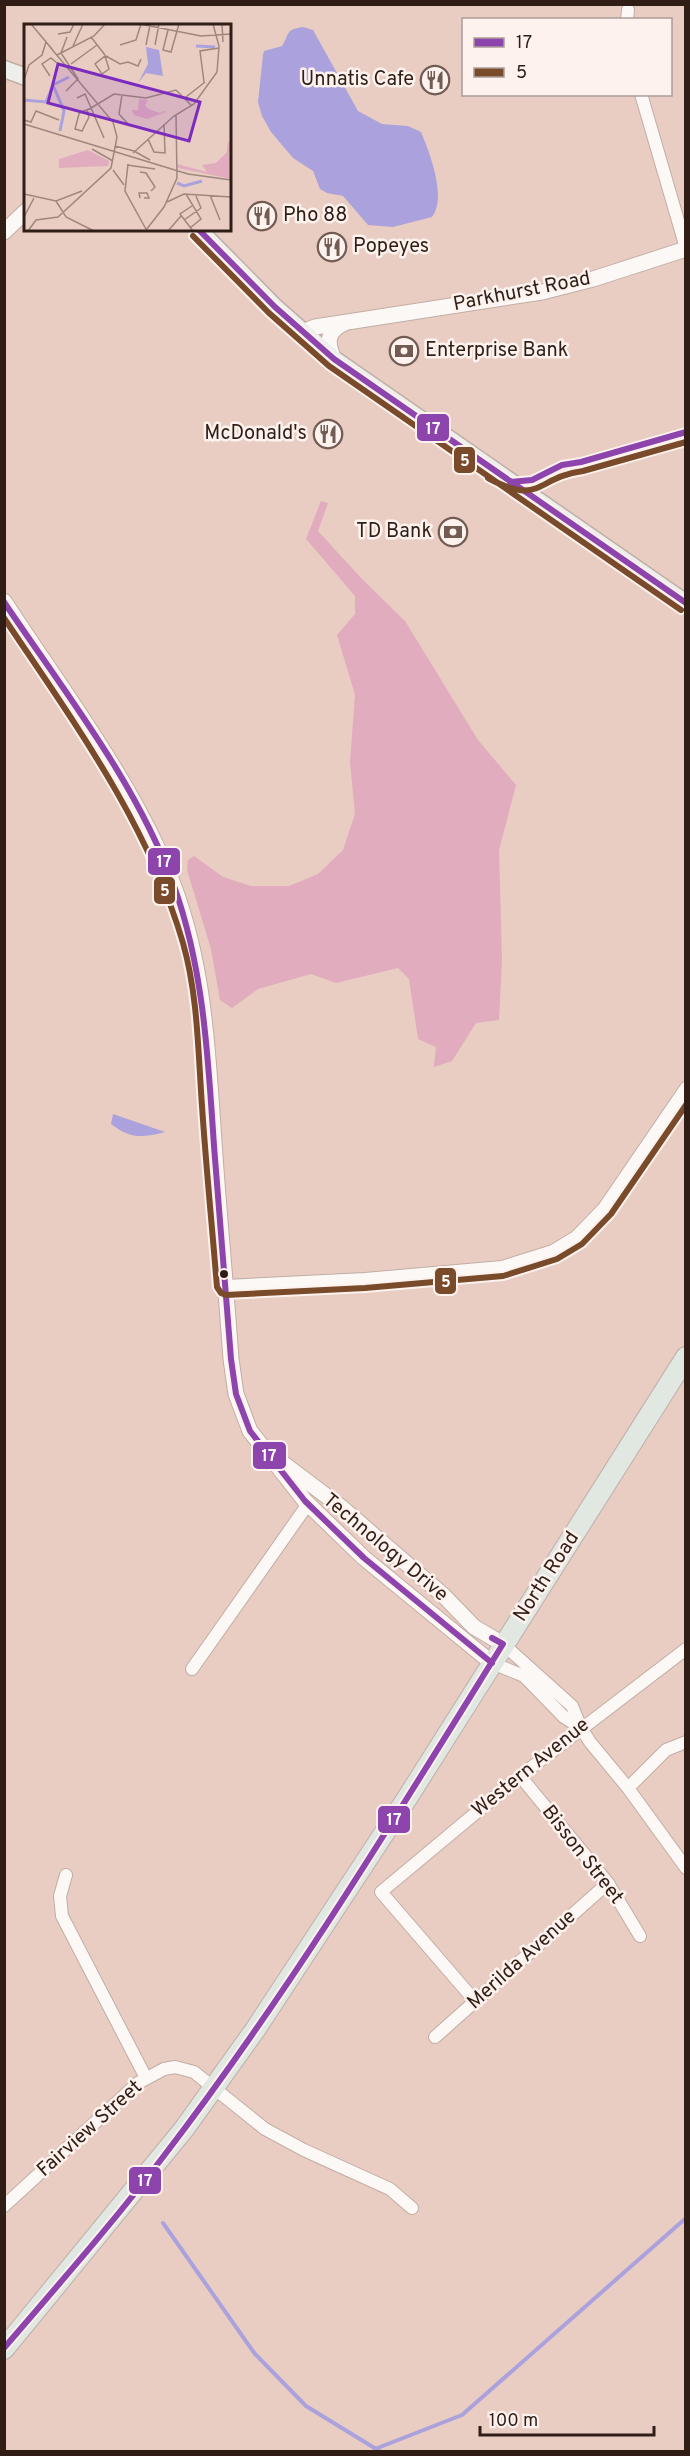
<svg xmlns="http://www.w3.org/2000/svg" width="690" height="2456" font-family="Overpass,sans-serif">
<rect width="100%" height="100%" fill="#e9cdc2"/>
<path fill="#e0acbe" d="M321,501L328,503L318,531L362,579L405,621L478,740L516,785L499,850L502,959L499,1020L476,1023L452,1061L434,1067L436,1047L418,1039L409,979L398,968L336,983L311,974L258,989L232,1008L220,1000L211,949L187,870L188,860L194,856L223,877L251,886H289L318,874L343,850L355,814L350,762L355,695L337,635L355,614V596L306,539Z"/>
<path fill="#aba2dd" d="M303,27L313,30L358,111L382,124L408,126L421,132C430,153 447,198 432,217L393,227L368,225L343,196L327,193L320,189L313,171L293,158L271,132L262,116L258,102L263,55L264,51L282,46C290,34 284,30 303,27Z
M113,1114L165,1132C142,1138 130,1139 111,1124Z"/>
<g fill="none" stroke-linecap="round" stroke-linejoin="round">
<path stroke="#aba2dd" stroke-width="4" d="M163,2223L255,2354L306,2406L381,2452
M375,2449L462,2415L686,2218"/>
<g stroke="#c2ada4" stroke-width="14">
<path id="minor" d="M627,20L628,10
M641,94L686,248
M226,1286L365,1279L502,1267L553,1251L576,1237L604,1208L686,1088
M503,1644L572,1706L581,1728L590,1742L628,1788L686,1868
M492,1663L524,1676L564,1717L581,1728
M192,1669L308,1504
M520,1776L608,1883L640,1936
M628,1788L666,1750L686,1742
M66,1875L60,1896L62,1916L146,2078
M475,2001L381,1892L520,1776L686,1649
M435,2037L608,1883
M4,2206L138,2083L164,2069L175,2067L194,2072L265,2129L304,2150L390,2189L412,2208"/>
</g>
<g stroke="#c2ada4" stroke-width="17">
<path id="tertiary" d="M4,232L26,211
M303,332L315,327L542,292L593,279L686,249
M334,359C326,342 327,331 345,323
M4,601C63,692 133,782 173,884C205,968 208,1054 214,1142C219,1215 226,1287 231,1359L236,1394L250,1431L305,1501L364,1558L492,1663
M284,1464L341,1507L444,1596L474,1627L503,1644"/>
</g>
<g stroke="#c2ada4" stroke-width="19">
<path id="secondary" d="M4,69L26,77
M199,230L275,307L334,359L686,603"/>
</g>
<g stroke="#beafaa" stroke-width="22">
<path id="primary" d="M4,2349L184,2129L255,2030L406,1800L686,1357"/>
</g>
<use href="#minor" stroke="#fcf8f6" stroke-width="12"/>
<use href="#tertiary" stroke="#fcf8f6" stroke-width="15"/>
<use href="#secondary" stroke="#eeefec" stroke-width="16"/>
<use href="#primary" stroke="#e1e7e1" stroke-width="20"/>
<g stroke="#fdf2ee" stroke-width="10">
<path id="bus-1" d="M199,230L275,307L334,359L686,603
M510,482L532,480L562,465L581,462L686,432
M4,602C65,693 137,783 174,886C204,970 208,1058 214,1146C219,1217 226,1288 231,1359L236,1394L250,1431L305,1501L364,1558L492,1663
M4,2348C58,2285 113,2223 163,2157C288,1994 395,1818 503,1644L492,1638"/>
</g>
<g stroke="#fdf2ee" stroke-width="10">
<path id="bus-2" d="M193,236L269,313L329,366L681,610
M488,478C541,507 536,477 583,471L686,442
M4,618C73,721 148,823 183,943C198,996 198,1051 202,1106C206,1166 212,1226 217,1287L221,1293L226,1295L365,1288L503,1276L557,1259L582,1244L611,1214L686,1105"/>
</g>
<use href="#bus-1" stroke="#8e44ad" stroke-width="6"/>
<use href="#bus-2" stroke="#7a4b2a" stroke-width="6"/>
</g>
<defs>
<g id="restaurant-ring" transform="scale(1.5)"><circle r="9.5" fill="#fdf2ee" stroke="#715b52" stroke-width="1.5"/><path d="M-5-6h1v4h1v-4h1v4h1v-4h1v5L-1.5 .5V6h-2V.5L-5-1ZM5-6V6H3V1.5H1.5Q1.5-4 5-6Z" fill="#715b52"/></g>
<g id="bank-ring" transform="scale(1.5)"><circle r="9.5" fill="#fdf2ee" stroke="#715b52" stroke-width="1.5"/><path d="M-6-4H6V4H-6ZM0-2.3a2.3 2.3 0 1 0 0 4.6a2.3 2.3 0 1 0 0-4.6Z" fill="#715b52"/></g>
</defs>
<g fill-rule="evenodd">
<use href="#restaurant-ring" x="435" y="80"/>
<use href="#restaurant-ring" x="262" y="216"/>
<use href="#restaurant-ring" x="332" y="247"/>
<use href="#bank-ring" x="404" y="351"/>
<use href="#restaurant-ring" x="328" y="434"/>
<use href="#bank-ring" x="453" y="532"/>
</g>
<circle fill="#301e16" stroke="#fdf2ee" stroke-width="2" cx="224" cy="1274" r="5"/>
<g text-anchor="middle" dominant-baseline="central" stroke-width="5" stroke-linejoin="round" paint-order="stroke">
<g font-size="20" fill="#301e16" stroke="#fdf2ee" text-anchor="end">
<text x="414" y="80">Unnatis Cafe</text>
<text x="283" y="216" text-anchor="start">Pho 88</text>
<text x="353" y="247" text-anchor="start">Popeyes</text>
<text x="425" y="351" text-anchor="start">Enterprise Bank</text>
<text x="307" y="434">McDonald's</text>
<text x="432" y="532">TD Bank</text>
</g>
<g font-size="20" fill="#301e16" stroke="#fdf2ee">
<text transform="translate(522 292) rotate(-11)">Parkhurst Road</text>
<text transform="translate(385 1548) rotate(40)">Technology Drive</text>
<text transform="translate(547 1577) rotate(-57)">North Road</text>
<text transform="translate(531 1768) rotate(-39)">Western Avenue</text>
<text transform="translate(582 1855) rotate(52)">Bisson Street</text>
<text transform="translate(522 1960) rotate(-42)">Merilda Avenue</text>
<text transform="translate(90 2129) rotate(-42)">Fairview Street</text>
</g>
</g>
<g transform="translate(24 24)">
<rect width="207" height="207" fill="#e9cdc2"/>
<path d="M115,75L124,76L121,81L124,85L136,89L140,87L142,88L123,95L110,91L108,86H114ZM204,117L207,119V155L154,144L153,140L183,148L178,141L192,139L203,128ZM64,126L85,137L84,142L35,144V135Z" fill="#e0acbe"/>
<path d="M122,23L135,26L139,52L122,49L114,59L124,40Z" fill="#aba2dd"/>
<path fill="none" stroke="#aba2dd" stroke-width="3" d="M172,22L191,23M29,61L40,87L36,107M0,76L22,78L29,61L45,53M153,159L160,162L178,157"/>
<path fill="none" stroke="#9f877d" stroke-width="1.5" d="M7,0L28,25M116,0L177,12L207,10M189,0L195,22L193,48M198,0L199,18M144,6L139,26L147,28L155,0M34,10L46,8L50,0M67,13L81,31M96,21L112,16L117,0M122,21L126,1M131,21L135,0M49,22L59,0M33,31L70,12L81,0M81,32L85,45L78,50L71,40ZM82,32L96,40L104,38L114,42L117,35M47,40L73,21M26,52L18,40L27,34L33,39M0,56L5,41L18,31L22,18M180,58L176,27L195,24M42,67L54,55L37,29L43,13M98,71L95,90L106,102M162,73L181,58M53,74L61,70L80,114M67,84L90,70L122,74L152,66L167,81M63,86L65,93L58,107L51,105L55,90L57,88L68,84M0,96L7,98L12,87L35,96M0,100L164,150L207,156M124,115L130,128L141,129L140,100M91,122L110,127M68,125L89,137M110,127L126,136M109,129L150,92L170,80L193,48M104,140L101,167L123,207M103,141L131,145M89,146L100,161M116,148L122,149L131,163L127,167M0,170L32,177L58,167M162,170L177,195L166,204M186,171L196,196M116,174L115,169H123L125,174H120M32,177L42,193L70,207M143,178L160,170L207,173M168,182L156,190L169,207M0,193L10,174M160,196L177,184L172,172M122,206L140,183L153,154L152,91M4,207L12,196L34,193L87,144L93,113L89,98L26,23M144,207L157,192"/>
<path fill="#7b2cbf" fill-opacity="0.15" stroke="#7b2cbf" stroke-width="3" d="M34,40L176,78L165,117L24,79Z"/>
<rect width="207" height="207" fill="none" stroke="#301e16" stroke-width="3"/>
</g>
<g stroke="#fdf2ee" stroke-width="2">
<rect x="416" y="413" width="34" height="29" rx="6" fill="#8e44ad"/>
<rect x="453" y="446" width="23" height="28" rx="6" fill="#7a4b2a"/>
<rect x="147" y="847" width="34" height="29" rx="6" fill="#8e44ad"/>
<rect x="153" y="876" width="23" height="29" rx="6" fill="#7a4b2a"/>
<rect x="434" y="1267" width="23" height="28" rx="6" fill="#7a4b2a"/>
<rect x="252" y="1441" width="35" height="29" rx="6" fill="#8e44ad"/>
<rect x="377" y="1805" width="34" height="29" rx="6" fill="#8e44ad"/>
<rect x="128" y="2166" width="34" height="29" rx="6" fill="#8e44ad"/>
</g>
<g font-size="16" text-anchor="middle" font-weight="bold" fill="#fff">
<text x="433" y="434">17</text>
<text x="465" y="466">5</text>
<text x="164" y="867">17</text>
<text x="165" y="896">5</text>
<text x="446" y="1287">5</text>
<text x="269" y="1461">17</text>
<text x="394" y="1825">17</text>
<text x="145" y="2186">17</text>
</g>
<rect width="690" height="2456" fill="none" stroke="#301e16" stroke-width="12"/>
<rect x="462" y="18" width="210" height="78" fill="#fdf2ee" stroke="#ab9d98" stroke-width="1.5"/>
<rect x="474" y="38" width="30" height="9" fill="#8e44ad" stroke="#ab9d98" stroke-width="1.5"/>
<text x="516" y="48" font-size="18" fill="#301e16">17</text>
<rect x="474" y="68" width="30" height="9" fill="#7a4b2a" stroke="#ab9d98" stroke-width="1.5"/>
<text x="516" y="78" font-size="18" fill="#301e16">5</text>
<path d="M480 2426v9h174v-9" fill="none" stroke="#301e16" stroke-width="3"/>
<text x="489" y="2426" font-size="18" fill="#301e16" stroke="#fdf2ee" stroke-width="4.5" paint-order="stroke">100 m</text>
</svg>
